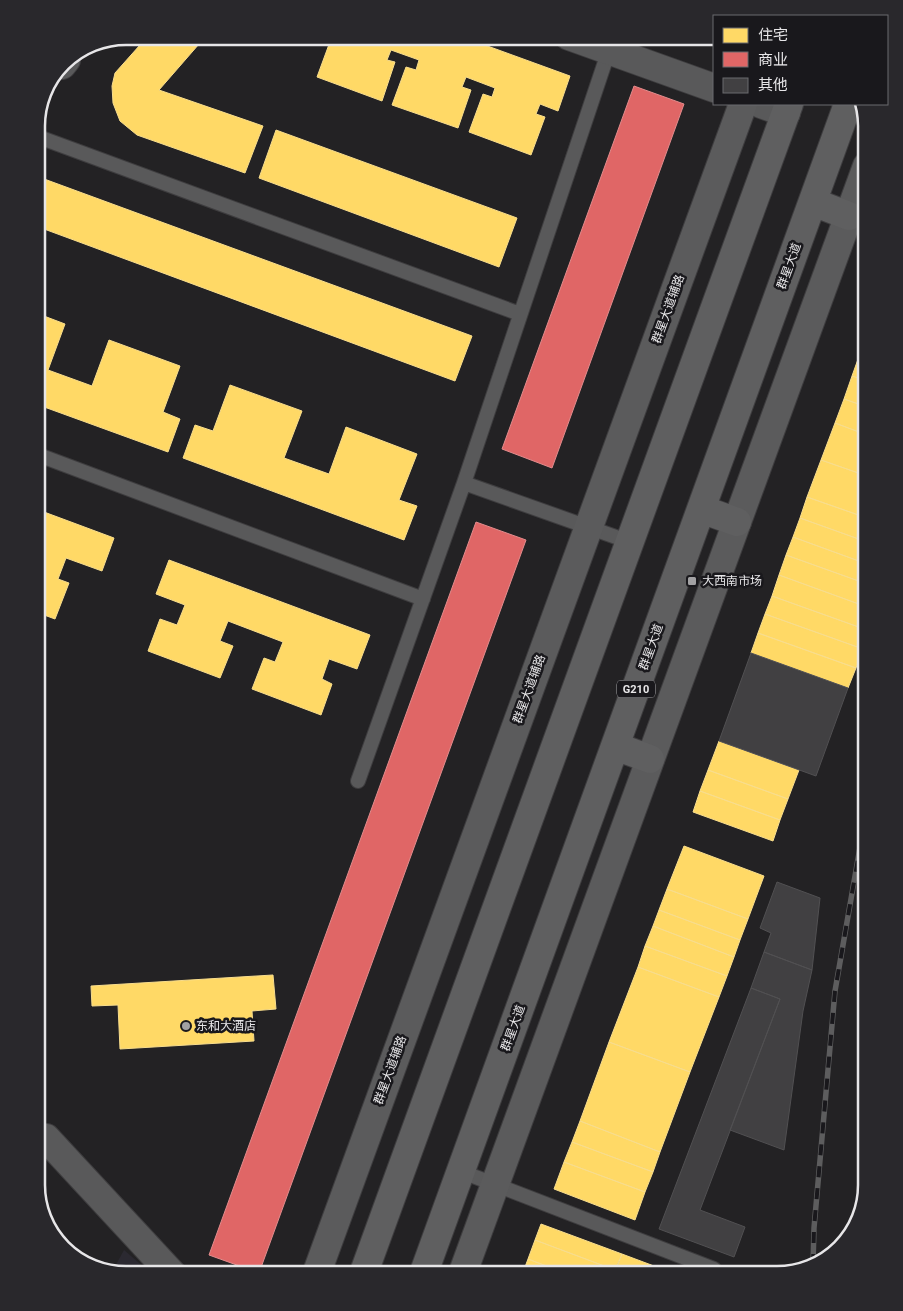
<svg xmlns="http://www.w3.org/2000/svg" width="903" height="1311" font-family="Roboto,'Noto Sans SC',sans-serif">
<rect width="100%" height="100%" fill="#232224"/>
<path fill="#2b2931" d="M124,1250L153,1275H121L112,1272Z"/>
<path fill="#ffd966" stroke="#f8dd8d" d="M148,36H206L159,90L263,126L245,173L137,135L120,121L113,103L112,86L115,73Z
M344,36H460L570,76L558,111L540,104L536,114L545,117L531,155L469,132L483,94L492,97L495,88L466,77L462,87L471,90L458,128L392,105L406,67L416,70L419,60L391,50L387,60L395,62L382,101L317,77L331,39L341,43Z
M276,130L517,218L499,267L259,178Z
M36,176L472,336L455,381L36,226Z
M36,313L65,324L48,370L92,386L109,340L180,366L163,412L180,419L168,452L36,404Z
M867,334V381L852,376Z
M852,376L867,381V407L844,399Z
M230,385L302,411L284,458L329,474L346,427L417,454L399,500L417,506L404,540L183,458L195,425L213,431Z
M844,399L867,407V435L835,423Z
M835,423L867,435V476L821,460Z
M821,460L867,476V518L807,497Z
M807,497L867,518V542L800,518Z
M36,509L114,538L102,571L66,558L58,579L69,583L55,619L36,612Z
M800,518L867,542V564L793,537Z
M793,537L867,564V584L786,555Z
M786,555L867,584V607L779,575Z
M169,560L370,635L357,669L329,659L322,679L332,684L321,715L252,689L264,658L275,662L283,642L228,621L220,641L233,646L220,678L148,651L160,619L177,625L185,605L156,594Z
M779,575L867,607V630L772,596Z
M772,596L867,630V638L863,649L765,614Z
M765,614L863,649L856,668L758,633Z
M758,633L856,668L848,688L751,653Z
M719,741L799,770L788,799L708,770Z
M708,770L788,799L780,820L700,791Z
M700,791L780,820L773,841L693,812Z
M684,846L764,876L748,919L667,889Z
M667,889L748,919L740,940L659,910Z
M659,910L740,940L734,957L653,926Z
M653,926L734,957L727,976L645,946Z
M645,946L727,976L719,997L638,967Z
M638,967L719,997L690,1072L609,1042Z
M273,975L276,1009L252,1011L254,1041L120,1049L118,1005L92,1006L91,986Z
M609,1042L690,1072L660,1152L580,1121Z
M580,1121L660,1152L653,1172L572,1142Z
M572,1142L653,1172L645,1192L564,1162Z
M564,1162L645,1192L635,1220L554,1189Z
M541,1224L622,1254L615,1270L535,1240Z
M535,1240L615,1270L614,1275H570L528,1259Z
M622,1254L678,1275H614Z
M528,1259L570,1275H522Z"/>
<path fill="#e06666" stroke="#e28c8d" d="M634,86L684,104L552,468L502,449Z
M476,522L526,540L259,1273L209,1255Z"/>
<path fill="#414042" stroke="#515052" d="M751,653L848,688L816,776L719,741Z
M777,882L820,898L812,970L764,952L771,933L760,928Z
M764,952L812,970L803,1011L784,1150L730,1130L780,999L751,988Z
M751,988L780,999L700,1210L745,1227L734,1257L659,1229Z"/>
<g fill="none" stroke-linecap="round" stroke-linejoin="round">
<g stroke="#3e3d3f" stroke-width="16">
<path id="lane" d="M36,136L520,314
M36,454L423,599
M464,483L630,542
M358,781L464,483L609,50
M460,1171L714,1269L712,1275"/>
</g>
<g stroke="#3e3d3f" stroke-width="30">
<path id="street" d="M569,36L714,88
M62,65L66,60
M761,104L786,113
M36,1137L46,1138L173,1275"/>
</g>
<g stroke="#3e3d3f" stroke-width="30">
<path id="secondary" d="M316,1275L743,104
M462,1275L867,166"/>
</g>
<g stroke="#3e3d3f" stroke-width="30">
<path id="highway" d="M813,202L849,216
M701,509L737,522
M615,746L650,759
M363,1275L789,104
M423,1275L848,104"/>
</g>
<use href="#lane" stroke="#59595a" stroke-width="14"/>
<use href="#street" stroke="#59595a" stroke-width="28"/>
<use href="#secondary" stroke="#5b5b5c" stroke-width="28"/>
<use href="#highway" stroke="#5f5f60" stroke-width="28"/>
<g stroke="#5d5d5e" stroke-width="5.5">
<path id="rail" d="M813,1265L814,1228L835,991L867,807"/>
</g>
<use href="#rail" stroke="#19181c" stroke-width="4" stroke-dasharray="11" stroke-linecap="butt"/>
</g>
<g fill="#a2a1a3" stroke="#19181c" stroke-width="2">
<rect x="687" y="576" width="10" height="10" rx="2.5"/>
<circle cx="186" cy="1026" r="5"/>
</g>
<g text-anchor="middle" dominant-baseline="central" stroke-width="5" stroke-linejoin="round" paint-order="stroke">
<rect fill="#19181c" stroke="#a9a8ab" stroke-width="1" x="617" y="680.5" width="38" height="17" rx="4"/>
<g font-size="11" font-weight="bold" fill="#e7e6e8">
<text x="636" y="689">G210</text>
</g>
<g font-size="12" fill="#e7e6e8" stroke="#19181c">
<text transform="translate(789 266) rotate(-70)">群星大道</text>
<text transform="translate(668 309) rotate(-70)">群星大道辅路</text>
<text transform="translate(651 647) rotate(-70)">群星大道</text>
<text transform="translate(529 689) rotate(-70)">群星大道辅路</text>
<text transform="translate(513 1028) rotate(-70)">群星大道</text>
<text transform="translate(390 1070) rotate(-70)">群星大道辅路</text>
</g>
<g font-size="12" fill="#e7e6e8" stroke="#19181c" text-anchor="start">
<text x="702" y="581">大西南市场</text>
<text x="196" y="1026">东和大酒店</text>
</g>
</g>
<path d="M0 0H903V1311H0ZM126 45H777A81 81 0 0 1 858 126V1185A81 81 0 0 1 777 1266H126A81 81 0 0 1 45 1185V126A81 81 0 0 1 126 45Z" fill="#29282c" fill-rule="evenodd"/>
<path fill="none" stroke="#e7e6e8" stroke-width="2.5" d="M126 45H777A81 81 0 0 1 858 126V1185A81 81 0 0 1 777 1266H126A81 81 0 0 1 45 1185V126A81 81 0 0 1 126 45Z"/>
<rect x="713" y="15" width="175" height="90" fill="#19181c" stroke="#6b6a6e"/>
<rect x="723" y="28" width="25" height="15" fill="#ffd966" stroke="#6b6a6e"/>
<text x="758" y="40" font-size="15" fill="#e7e6e8">住宅</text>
<rect x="723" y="52" width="25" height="15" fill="#e06666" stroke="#6b6a6e"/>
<text x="758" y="65" font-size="15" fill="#e7e6e8">商业</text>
<rect x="723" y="78" width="25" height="15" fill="#414042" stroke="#6b6a6e"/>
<text x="758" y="90" font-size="15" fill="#e7e6e8">其他</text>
</svg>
